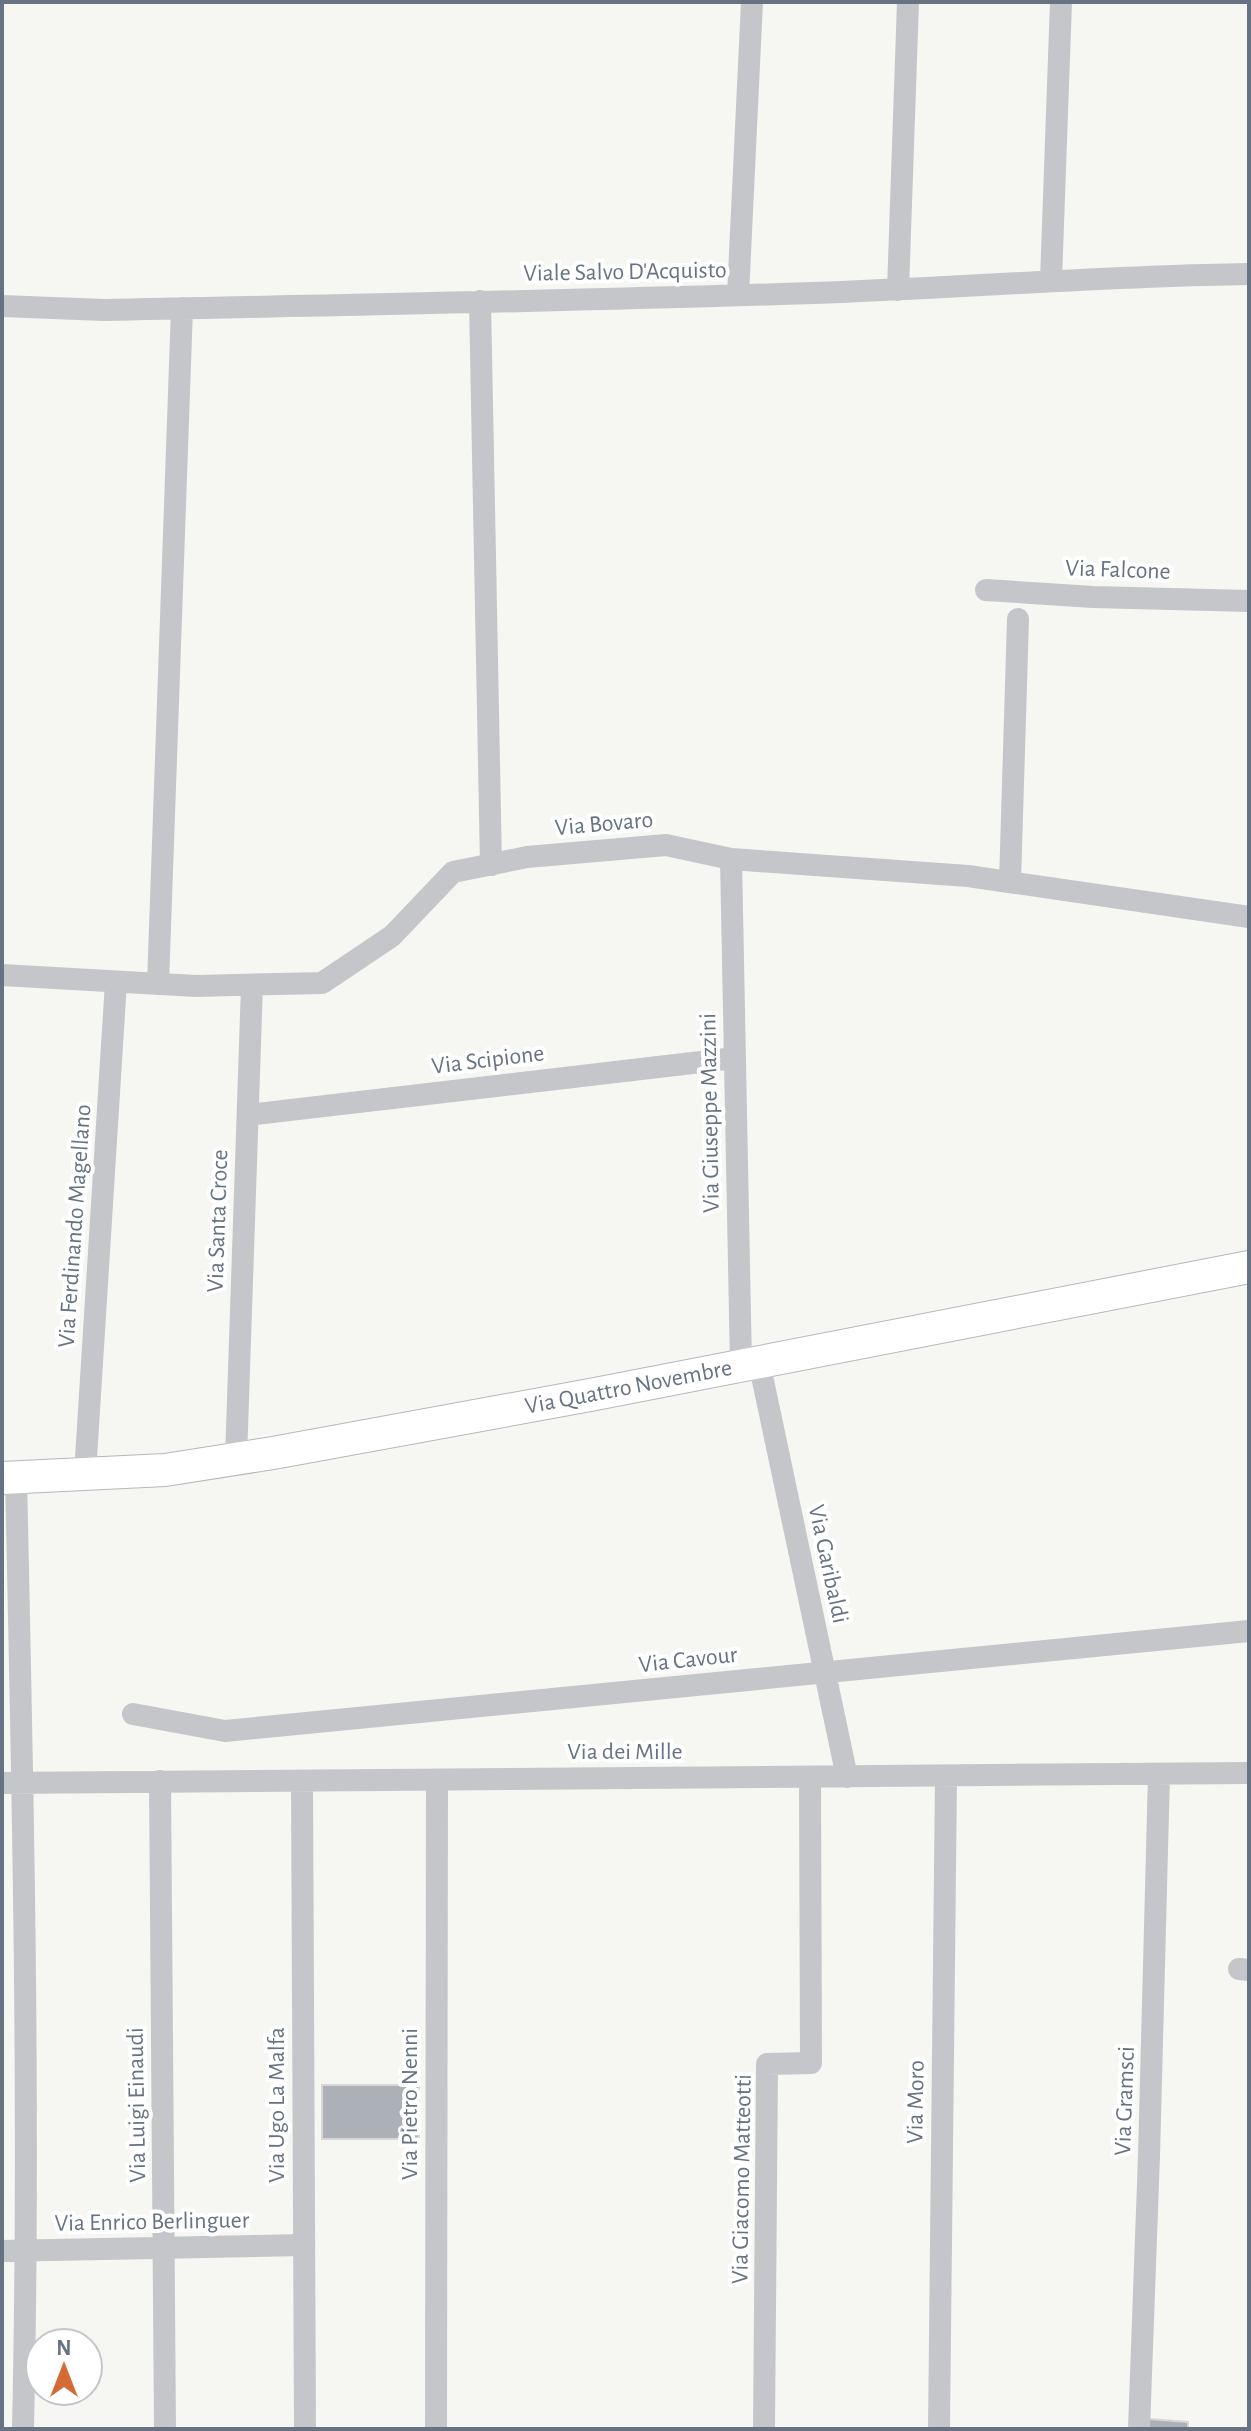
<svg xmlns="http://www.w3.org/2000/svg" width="1251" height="2431" font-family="'Alegreya Sans',sans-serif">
<rect width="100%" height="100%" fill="#f6f6f3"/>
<path fill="#abb1b7" stroke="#d7d7d6" stroke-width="2" d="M322,2085H419V2139H322Z
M1149,2419L1188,2422V2429H1149Z"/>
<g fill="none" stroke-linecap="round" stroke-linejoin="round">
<g stroke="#b4b8bc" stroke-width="34">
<g id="secondary">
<path id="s1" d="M2,1478L165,1470L273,1453L590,1395L1249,1267"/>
</g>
</g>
<path stroke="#c4c6ca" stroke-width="22" d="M1051,280L1061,2
M898,290L908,2
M738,295L752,2
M480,301L491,865
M2,306L104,310C340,305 577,301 813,293C958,288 1103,276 1249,274
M986,590L1093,597L1249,601
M731,859L741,1366
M1010,882L1018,619
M2,975L196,986L322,983L392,936L453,872L527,857L666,845L731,859L968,876L1249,917
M158,984L182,308
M248,1115L735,1058
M759,1362L847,1777
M236,1459L252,985
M85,1474L116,982
M16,1477C23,1795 30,2112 23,2429
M133,1714L225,1731L1249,1631
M160,1781L165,2429
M302,1781L305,2429
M2,1783L1249,1773
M1239,1969L1249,1970
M2,2251L304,2245
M436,2429L437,1780
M764,2429L767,2064L811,2063L810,1777
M939,2429L946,1776
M1139,2429L1149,2156L1159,1774"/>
<use href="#secondary" stroke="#fff" stroke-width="32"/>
</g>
<g text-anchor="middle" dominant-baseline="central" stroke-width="8" stroke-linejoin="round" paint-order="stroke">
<g font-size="24" fill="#677382" stroke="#fff">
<text transform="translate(625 272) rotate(-1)">Viale Salvo D'Acquisto</text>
<text transform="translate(1118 570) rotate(2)">Via Falcone</text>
<text transform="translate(604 824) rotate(-5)">Via Bovaro</text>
<text transform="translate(488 1060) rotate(-7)">Via Scipione</text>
<text transform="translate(710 1113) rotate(-91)">Via Giuseppe Mazzini</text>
<text transform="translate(218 1221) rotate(-88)">Via Santa Croce</text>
<text transform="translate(75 1226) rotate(-86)">Via Ferdinando Magellano</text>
<text stroke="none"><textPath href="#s1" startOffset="634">Via Quattro Novembre</textPath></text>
<text transform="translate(828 1564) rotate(78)">Via Garibaldi</text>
<text transform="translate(688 1660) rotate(-6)">Via Cavour</text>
<text x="625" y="1752">Via dei Mille</text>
<text transform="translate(1125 2101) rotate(-88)">Via Gramsci</text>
<text transform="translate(916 2102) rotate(-89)">Via Moro</text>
<text transform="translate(410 2104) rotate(-90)">Via Pietro Nenni</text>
<text transform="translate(137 2105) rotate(-91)">Via Luigi Einaudi</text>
<text transform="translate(277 2105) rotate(-90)">Via Ugo La Malfa</text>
<text transform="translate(742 2179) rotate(-89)">Via Giacomo Matteotti</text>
<text transform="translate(152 2222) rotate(-1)">Via Enrico Berlinguer</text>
</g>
</g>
<rect width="1251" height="2431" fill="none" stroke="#677382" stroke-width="8"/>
<g transform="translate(64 2367)"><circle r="38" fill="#ffffff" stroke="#c2c7cd" stroke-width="2"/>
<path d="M0-6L14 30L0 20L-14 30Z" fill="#d56b34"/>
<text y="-12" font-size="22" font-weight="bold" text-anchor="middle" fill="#677382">N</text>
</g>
</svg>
